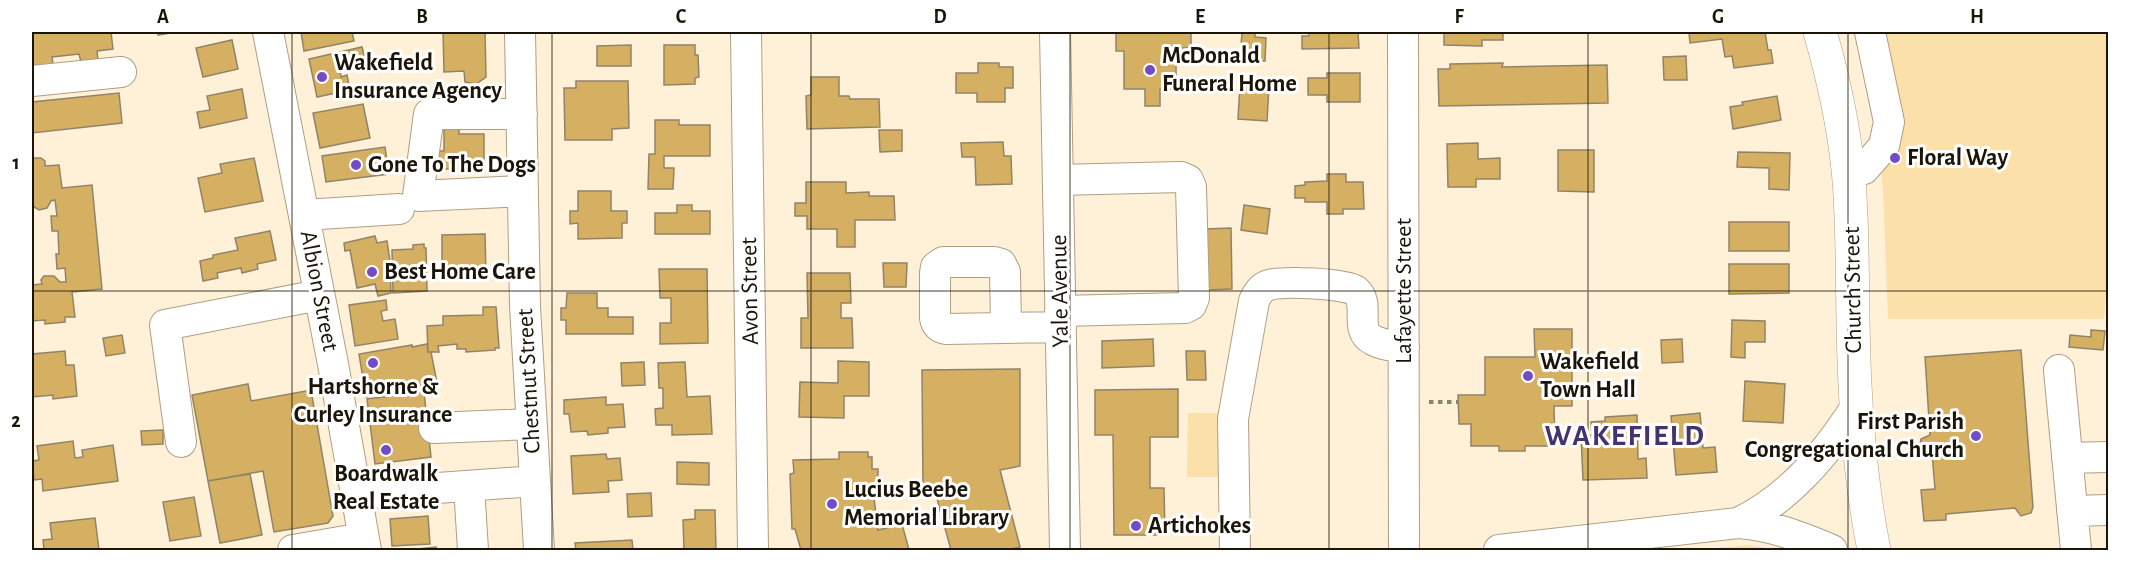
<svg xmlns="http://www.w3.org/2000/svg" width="2140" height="582" font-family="'Alegreya Sans',sans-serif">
<rect width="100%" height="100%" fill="#fef1d8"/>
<path fill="#fbe0aa" d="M1856,32H2106L2108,35V278L2104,319H1888L1883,190L1877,133Z
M1188,413H1223V471L1217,477H1187Z
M1748,545L1779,550H1696Z"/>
<path fill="#d5b062" stroke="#928367" stroke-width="1.5" d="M32,32H111L113,49L97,51L98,60L81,62L79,54L52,57L53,64L33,67Z
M158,32H176L158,35Z
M301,32H352L354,41L304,51Z
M443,32H485L486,77L476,84L465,82L464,71L444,72Z
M1116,32H1191V48H1176V89H1160V106H1145V89H1124V51H1116Z
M1242,32H1255V37L1266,38L1265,61L1240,60Z
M1309,32H1358L1359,48L1302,49V36H1309Z
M1444,32H1503V40H1482V46L1444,45Z
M1689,32H1765L1768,50H1771L1773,63L1734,68L1732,56L1725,57L1722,39L1690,43Z
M232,40L238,69L203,77L196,48Z
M631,45V66H597V46Z
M664,45H695V55H698L699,77L695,78V84L664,85Z
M362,47L366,62L340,68L341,77L347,75L350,90L317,97L309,59Z
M1686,56L1687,80H1664L1663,57Z
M978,63H999V67H1013V88H1005V102H977V93H956V73H978Z
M1503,63L1502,67L1607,65L1608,103L1439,106L1438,69H1450V64Z
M1327,73H1360V102H1327V95H1308V78H1327Z
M811,77H839V96H849L850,99H879L880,127L807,129L806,96L811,95Z
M576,81H628L629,128L612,129V140H565L564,88H576Z
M1240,84L1269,86L1267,121L1238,119Z
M242,89L247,118L200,128L197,112L210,110L207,96Z
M119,93L122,123L32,133V102Z
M1777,96L1781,120L1733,129L1730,107L1743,105L1742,102Z
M363,104L370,138L320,148L313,113Z
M655,120H679V125H710V156H664V168H674L673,189H648L649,154H655Z
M444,125H459V134H484V163H462V169H426V151H444Z
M879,130H902V151L880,152Z
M1003,142L1004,156H1011L1012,184L976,185L975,157H962L961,143Z
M1478,143V159L1500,158V179H1476V187H1448L1447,144Z
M385,147L389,174L326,182L322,156Z
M1558,150H1594V192L1558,191Z
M1738,152L1790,153L1789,190L1769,189V168L1737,167Z
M32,158H41L45,161V166L59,165L62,188L92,185L102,289L72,292L75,317H65V322L45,324V320L32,321V285L42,284L41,280L44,276H54L60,282H66L65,268L57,269L56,254H59L58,231H52L51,216H57L55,200L51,201L47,208L39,210L34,207L32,202Z
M254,158L263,201L205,212L198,178L222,173L220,164Z
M1327,174H1346V182H1363L1364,209H1343V214H1327V202H1305V198H1295V186L1305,185V182L1327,181Z
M806,182H846V193L869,192V196H894L895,220H855V247H837V229H807V216H795V203H806Z
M578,191H611V211H627V223H622V238L578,239V223L570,224V211H578Z
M677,205H692V211H710V234H655V213H677Z
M1244,205L1270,209L1267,234L1241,230Z
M1729,222H1789V251H1729Z
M1231,228L1232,289L1206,290L1205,229Z
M270,231L276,260L257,264L258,269L242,273L241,268L217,273L218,278L203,281L200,261L213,258V255L238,250L235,238Z
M485,234L486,275L442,276V235Z
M375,236L377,243L387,241L390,261L391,293L378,296L375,284L357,288L350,250L345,251L344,243Z
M424,244V248H426L427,291L393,293L392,250L413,249V245Z
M883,263H907L906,287H884Z
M1729,264H1789V293L1729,294Z
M659,269H707L708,343L660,344V323H671V298H660Z
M807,273H850L851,303H841V318H852L853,348H801V318H808Z
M567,293H597V308H608V317H633V334H566V320H561V308H566Z
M386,300L387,310L381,311L383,321L395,319L398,339L355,346L349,305Z
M483,307H496L499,348H495V350L466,352V349H457V344L438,346L439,352H428L427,326L443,325V316L483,315Z
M1732,320L1765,321V342H1745V358L1731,357Z
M1534,329H1572V406H1554L1555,446H1525V451H1499V446H1471V424H1459L1458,395H1485V357H1535Z
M2091,330L2105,331L2103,350L2069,347L2070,335L2091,337Z
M122,335L125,353L106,356L103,338Z
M1153,339L1154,366L1102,368V341Z
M1682,339L1683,362L1662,363L1661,340Z
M427,344L428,352H431L437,383L418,386L419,388L366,397L359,354L412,345V347Z
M2021,350L2033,507L2031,513L2021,516L2015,508L1946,514V520L1924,521L1921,490L1935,489L1932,452L1923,451L1920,445L1921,439L1930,435L1925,357Z
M65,351L66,365H74L77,396L53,399V395L32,397V354Z
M1186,351H1205L1206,380H1187Z
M838,361L869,362V396H844V418L799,417L800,382L838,383Z
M644,362L645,385L622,386L621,363Z
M685,362L687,397L710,396L712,434L672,435V425H656L655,409L663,408V388H659L658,363Z
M1020,369V466L1000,470L1020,547L1006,550H951L934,488L923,492L922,370Z
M1745,381L1785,384L1783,423L1743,421Z
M248,384L251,401L311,390L333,516L328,523L274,532L263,471L208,481L192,395Z
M1178,389V437H1150V488H1164L1165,535H1114L1113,435H1095V390Z
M424,392L431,457L375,464L367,399Z
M606,397V405L623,404L625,427L608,428V433L588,435L587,431L571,432L569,414H564V400Z
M1700,413L1703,448L1715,447L1717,472L1676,475L1671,416Z
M1637,415L1638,459L1646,458L1647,478L1583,480L1581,435H1592L1591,422L1605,421V417Z
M163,430V444L142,445L141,431Z
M73,441L75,458L83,457L82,450L113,445L118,481L43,491L42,479L34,480L32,461L39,460L37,446Z
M839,452H868V457H872V469H878V498H874L878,530L902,524L909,550H801L795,529H792L790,474L794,473L793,460L839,459Z
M606,454L607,459L620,458L622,480L608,481L609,492L573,494L571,456Z
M677,462L709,463V485L677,484Z
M250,474L262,535L220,543L208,481Z
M651,493L652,516L628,517L627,494Z
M194,497L201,536L170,541L163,502Z
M695,510H715L716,550H684L683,520L695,519Z
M428,516L430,544L392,546L390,519Z
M95,518L99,550H44L43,540L52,539L50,523Z
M632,540L633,550H576L575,543Z
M436,547L437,550H408Z"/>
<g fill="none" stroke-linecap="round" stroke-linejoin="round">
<g stroke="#ae9f82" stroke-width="32">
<path id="minor" d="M268,32L333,364L366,550
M520,32L525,306L539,550
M746,32L753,550
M1055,32L1065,550
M1403,32L1404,550
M32,81L121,72
M522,114H429L418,196L523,191
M1848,172L1864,169L1884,146L1889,122L1870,32
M1058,180L1181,177L1188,180L1191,187L1194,298L1191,305L1185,308L1060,311
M304,215L399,209
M1006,328L1005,272L1001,264L994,262H943L936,267L935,273V318C936,325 940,328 946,329L1061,327
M2059,370L2076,550
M434,428L531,424
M181,442L165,325L319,295
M2067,458L2108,457
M469,486L473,550
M355,494L535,481
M2072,511L2108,510
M1738,523C1790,498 1825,455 1856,407
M293,550L363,538
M1235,550L1233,419L1254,301C1257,294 1261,287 1269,285C1283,281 1345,283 1356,291C1371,304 1353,330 1373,340C1382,345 1393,346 1404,347
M1499,550L1738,523C1771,525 1801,537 1832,550"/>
</g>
<g stroke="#ae9f82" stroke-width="34">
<path id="major" d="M1820,32C1833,77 1843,122 1848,169C1853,219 1852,269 1853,320C1854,396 1859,475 1874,550"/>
</g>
<path stroke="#8c8270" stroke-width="4" stroke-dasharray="4.5 4.5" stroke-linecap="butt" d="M1429,402H1459"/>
<use href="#minor" stroke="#fff" stroke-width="30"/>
<use href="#major" stroke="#fff" stroke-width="33"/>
</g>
<path fill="none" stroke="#1a1409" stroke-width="1.5" stroke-opacity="0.55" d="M292,32V550M552,32V550M811,32V550M1070,32V550M1329,32V550M1588,32V550M1848,32V550M32,291H2108"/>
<g fill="#734bc4" stroke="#fff" stroke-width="2">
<circle cx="1150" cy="70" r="6"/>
<circle cx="322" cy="77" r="6"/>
<circle cx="1895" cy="158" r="6"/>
<circle cx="356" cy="165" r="6"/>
<circle cx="372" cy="272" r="6"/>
<circle cx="373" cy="363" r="6"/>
<circle cx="1528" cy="376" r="6"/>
<circle cx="1976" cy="436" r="6"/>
<circle cx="386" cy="450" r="6"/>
<circle cx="832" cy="504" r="6"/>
<circle cx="1136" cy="526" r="6"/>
</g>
<g text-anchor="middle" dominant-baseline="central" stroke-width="6" stroke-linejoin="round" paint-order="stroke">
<g font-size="24" font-weight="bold" fill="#1a1409" stroke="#fff" text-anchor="start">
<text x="1162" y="56">McDonald<tspan x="1162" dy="28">Funeral Home</tspan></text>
<text x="334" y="63">Wakefield<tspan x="334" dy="28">Insurance Agency</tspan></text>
<text x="1907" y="158">Floral Way</text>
<text x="368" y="165">Gone To The Dogs</text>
<text x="384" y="272">Best Home Care</text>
<text x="1540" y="362">Wakefield<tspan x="1540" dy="28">Town Hall</tspan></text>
<text x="373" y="387" text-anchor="middle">Hartshorne &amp;<tspan x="373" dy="28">Curley Insurance</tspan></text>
<text x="1964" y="422" text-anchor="end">First Parish<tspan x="1964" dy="28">Congregational Church</tspan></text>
<text x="386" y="474" text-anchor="middle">Boardwalk<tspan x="386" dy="28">Real Estate</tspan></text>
<text x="844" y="490">Lucius Beebe<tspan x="844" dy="28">Memorial Library</tspan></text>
<text x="1148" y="526">Artichokes</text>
</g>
<g font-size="24" fill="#1a1409" stroke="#fff">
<text transform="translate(1853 290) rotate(-91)">Church Street</text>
<text transform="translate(319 291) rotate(79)">Albion Street</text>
<text transform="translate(750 291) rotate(-91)">Avon Street</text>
<text transform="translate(1060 291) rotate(-91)">Yale Avenue</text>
<text transform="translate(1404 291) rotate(-90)">Lafayette Street</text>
<text transform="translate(529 381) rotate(-93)">Chestnut Street</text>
</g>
<g font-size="30" font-weight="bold" letter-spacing="1.5" fill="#45336f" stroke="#fff">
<text x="1625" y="436">WAKEFIELD</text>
</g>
</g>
<rect width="2140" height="582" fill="none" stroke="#ffffff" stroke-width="66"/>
<rect x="33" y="33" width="2074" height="516" fill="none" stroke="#1a1409" stroke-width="2"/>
<g font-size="20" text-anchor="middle" font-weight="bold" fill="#1a1409">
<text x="163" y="23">A</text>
<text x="422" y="23">B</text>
<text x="681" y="23">C</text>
<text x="940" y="23">D</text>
<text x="1200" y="23">E</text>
<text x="1459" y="23">F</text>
<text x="1718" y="23">G</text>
<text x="1977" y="23">H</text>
<text x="16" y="169">1</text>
<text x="16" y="427">2</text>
</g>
</svg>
